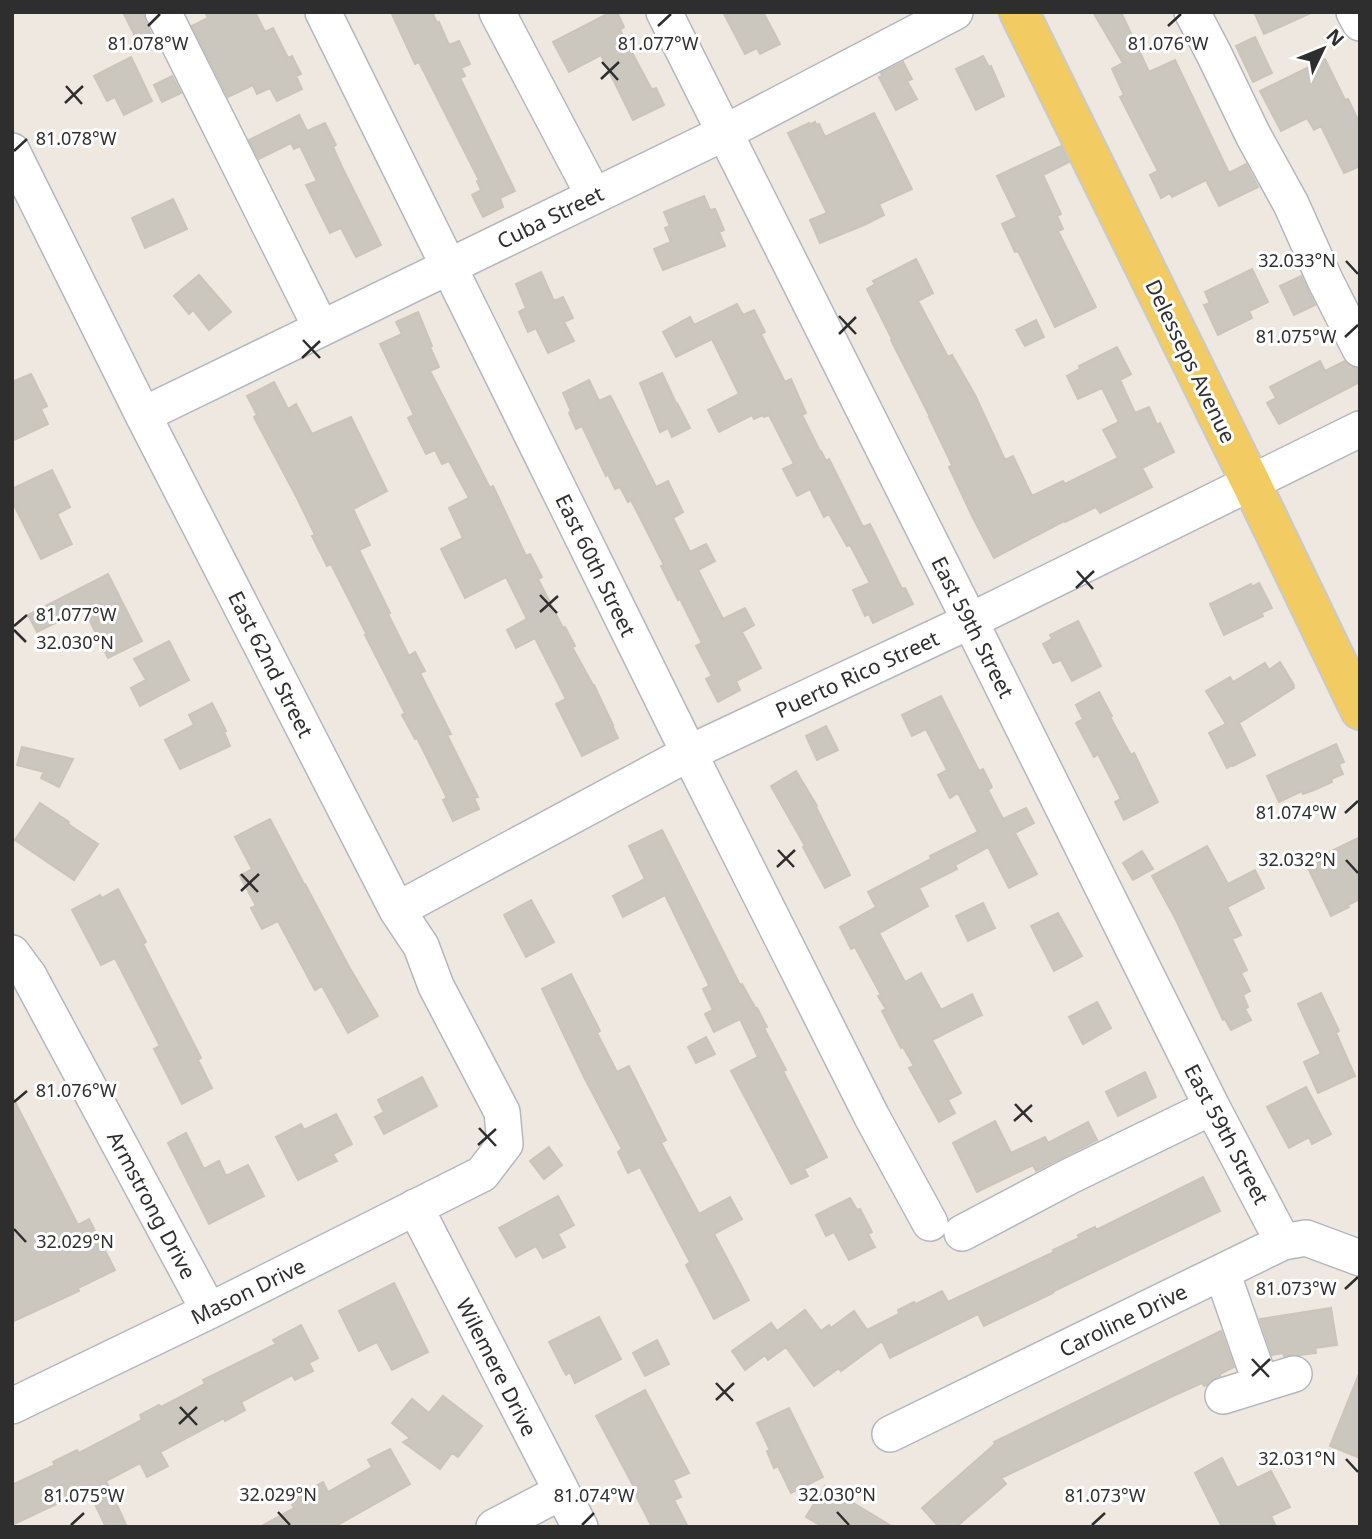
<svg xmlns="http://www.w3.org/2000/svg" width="1372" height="1539" font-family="'Noto Sans',sans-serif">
<rect width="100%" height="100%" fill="#efe8e0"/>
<path fill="#cbc6be" stroke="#cbc4b9" stroke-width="2" d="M123,12H143L145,21L151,34L137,40Z
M205,12H255L265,32L273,28L288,58L292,56L301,74L296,76L302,89L277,101L270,88L257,94L253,85L228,97L192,26L208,18Z
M391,12H432L437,23L439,22L449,45L459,41L470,64L461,68L465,76L460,78L515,191L500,198L503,207L483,217L472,195L481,190L477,181L479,180L419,62L415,64Z
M611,12H617L624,27L620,30L652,90L656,88L664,105L633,120L601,55L569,72L553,42Z
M723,12H763L780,44L760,54L757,48L745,54Z
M1093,12H1121L1149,72L1175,60L1229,173L1246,164L1258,187L1219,206L1206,180L1172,197L1170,193L1161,198L1150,175L1158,171L1120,97L1124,95L1112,69L1123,63Z
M1254,12H1313L1264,34Z
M1255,37L1272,73L1253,82L1236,46Z
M983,56L989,67L991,66L1004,96L976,110L956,69Z
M131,57L152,101L124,115L115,97L107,101L94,76Z
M1325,59L1345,100L1348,99L1360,124V166L1344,173L1321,126L1314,130L1307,118L1281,131L1260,91Z
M903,62L912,79L907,81L917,99L896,110L879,77L882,76L881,73Z
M172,76L181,93L162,102L154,85Z
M874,113L912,189L879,204L884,215L864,225L820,243L810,220L827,213L788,133L809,123V125L815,122L816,125L819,124L825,137Z
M299,115L307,131L325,123L336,145L333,147L342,167L381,245L356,257L341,228L330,233L306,185L317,181L300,146L294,149L291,143L259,159L249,140Z
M1061,146L1069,162L1043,175L1061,214L1057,216L1063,229L1058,231L1096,307L1055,327L1018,251L1015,252L1002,224L1017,217L997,176Z
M704,196L710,210L715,209L724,230L719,232L725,246L663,270L654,249L671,242L665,228L670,226L664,212Z
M173,199L187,229L145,248L132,218Z
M916,259L933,293L918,301L948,357L952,355L975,395L1005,460L1013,456L1032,496L1063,481L1065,484L1118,458L1103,430L1119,422L1102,388L1078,399L1067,376L1080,369L1079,366L1117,347L1131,374L1120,380L1135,413L1149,407L1157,425L1160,423L1174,452L1142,468L1152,487L1100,513L1096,507L1065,522L1064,521L994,558L973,518L949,467L952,465L929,417H930L891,340L892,339L867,289L875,284L873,281Z
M1252,269L1268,302L1249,311L1252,318L1218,335L1204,305L1210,303L1205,292Z
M541,272L554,301L563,297L573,318L564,322L574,341L548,353L536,328L528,332L519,312L526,308L516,284Z
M199,275L231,312L209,330L193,310L189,314L174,296Z
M1301,276L1315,305L1294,315L1280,286Z
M737,304L743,315L754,310L765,332L761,334L785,382L791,379L806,413L802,415L820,451H821L826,461L829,459L863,527L870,524L902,589L905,588L913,604L873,623L869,614L865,616L853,590L870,583L850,545L847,546L829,514L824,517L810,489L797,496L783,469L794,464L769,415L764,417L763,415L754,419L752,415L719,432L708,410L739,394L712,339L676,357L663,332L690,317L694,325Z
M418,312L432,346L430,347L439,367L430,371L490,488L493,486L526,556L530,554L542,577L538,579L563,628L565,627L575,646L572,647L593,685H594L613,725H612L618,738L582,756L556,704L566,699L535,638L516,648L507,630L527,619L506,577L465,598L441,549L463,538L449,508L469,498L449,461L442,464L435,450L426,454L408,418L414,415L380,344L402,334L396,322Z
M1036,320L1044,337L1025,346L1016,330Z
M1320,361L1325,371L1345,361L1350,366L1360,369V382L1279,424L1267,403L1276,398L1270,387Z
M662,373L676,403H677L690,428L672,437L668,428L660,432L640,383Z
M31,374L47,406L41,409L48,424L12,441V382Z
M589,380L599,401L610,396L611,397L656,487L668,481L683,512L673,518L690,552L706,544L715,561L698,570L723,619L745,608L754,625L742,632L761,668L736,681L740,690L718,702L706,679L712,676L696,646L702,643L680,599L678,600L661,566L664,565L631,500L628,502L620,487L615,489L608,474L606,476L582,426L576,429L569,413L571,411L563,393Z
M274,382L288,409L296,404L312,434L351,417L387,491L353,509L370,545L359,550L390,613L388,614L409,656L415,652L425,671L420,673L451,734L447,735L478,797L474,798L479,809L453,821L443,800L447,798L417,738L415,739L402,715L405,713L365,635H367L331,564L327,566L312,536L315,535L297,498L254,417L257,415L247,396Z
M52,470L70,507L57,514L72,544L41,559L12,501V489Z
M108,574L142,641L108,658L84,609L37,632L28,615Z
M1259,583L1272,608L1261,613L1263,616L1224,635L1210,604L1251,584L1252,587Z
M1078,621L1101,666L1072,681L1061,660L1053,663L1043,644L1052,639L1050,635Z
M169,641L189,680L140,706L131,688L146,680L134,659Z
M1280,662L1294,685L1293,686L1294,688L1239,723L1255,755L1233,766L1232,765L1227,768L1209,733L1226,724L1206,691L1230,677L1233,682L1265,663L1269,670Z
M1099,692L1112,716L1110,717L1131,755L1134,753L1158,802L1124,820L1115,802L1121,799L1098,754L1094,757L1076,723L1083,719L1076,705Z
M941,696L979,771L983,769L992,787L988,790L1003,819L1026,808L1034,823L1015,833L1037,874L1009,888L988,847L955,865L957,869L919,888L928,906L879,933L905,982L921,973L941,1010L972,994L982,1015L932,1040L961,1093L948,1100L955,1113L939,1122L909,1068L914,1066L903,1047L901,1048L882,1011L886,1009L878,996L881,995L855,947L851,949L840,927L876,907L868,892L931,859L930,856L978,832L958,793L950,798L938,775L947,770L926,729L912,736L902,715Z
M212,703L226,731L224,732L230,746L180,769L165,740L194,725L189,715Z
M826,726L838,750L817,760L806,736Z
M1336,744L1344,762L1339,764L1343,774L1331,779L1332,782L1314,790L1303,794L1302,791L1279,802L1267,776Z
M22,747L73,759L59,787L41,778L44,772L17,765Z
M796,771L817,806L816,807L850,875L825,888L803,847L805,846L771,786Z
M40,803L69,822L68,824L98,844L74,880L15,840Z
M270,819L304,884H305L348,965L378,1016L348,1033L322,986L315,990L278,921L262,929L251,908L256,906L240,876L252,869L235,837Z
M662,830L740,985L742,984L756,1009L757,1008L767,1027L764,1028L786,1070L783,1071L827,1157L804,1169L808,1176L791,1184L731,1071L758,1057L740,1019L714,1032L705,1014L713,1010L703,989L709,986L708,983L665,895L623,917L613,896L645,879L629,846Z
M1360,837V899L1348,905L1349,907L1331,916L1308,868L1326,859L1323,855Z
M1207,846L1228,884L1255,870L1264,888L1227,907L1241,935L1232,939L1247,970L1241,973L1250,991L1243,995L1248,1007L1245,1009L1251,1020L1231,1030L1225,1019L1223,1020L1175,918L1152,876Z
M1142,851L1153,869L1133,880L1123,863Z
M118,889L146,942L143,944L201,1058L198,1060L212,1088L182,1104L154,1049L160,1046L115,958L101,965L72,910L100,895L102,898Z
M531,900L554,942L526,957L504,915Z
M983,903L995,928L968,941L956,916Z
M1058,913L1082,956L1054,971L1031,926Z
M571,974L600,1031L597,1033L617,1072L629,1066L666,1140L661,1143L699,1214L730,1197L742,1219L714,1234L749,1300L714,1319L686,1265L690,1262L640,1167L628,1173L618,1152L622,1149L584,1077L542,989Z
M1321,993L1339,1031L1336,1033L1355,1076L1318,1093L1304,1062L1321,1054L1298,1004Z
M1097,1002L1111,1028L1083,1044L1069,1017Z
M706,1037L715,1054L696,1063L688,1047Z
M1145,1072L1156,1097L1118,1116L1106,1092Z
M422,1077L437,1106L384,1134L375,1117L384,1112L378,1100Z
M1306,1087L1331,1134L1312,1144L1309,1137L1289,1148L1267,1107Z
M12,1096L78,1225L89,1219L115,1270L78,1288L79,1291L12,1322Z
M336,1114L352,1144L333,1154L337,1161L298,1180L276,1137L301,1124L304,1130Z
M995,1121L1011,1153L1045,1137L1048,1143L1088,1122L1097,1140L1036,1171L1033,1165L977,1192L953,1143Z
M186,1133L204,1169L219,1161L226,1176L248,1165L264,1196L209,1224L168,1143Z
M549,1147L562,1165L544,1179L530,1161Z
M1203,1177L1220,1211L1052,1292L1053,1293L984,1326L978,1314L890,1358L882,1341L841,1371L839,1368L814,1386L786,1347L768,1360L765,1355L745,1370L732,1351L771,1323L777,1331L805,1310L821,1331L829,1325L831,1328L854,1311L867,1330L899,1314L898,1310L914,1302L916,1304L942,1291L948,1302L1054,1252L1053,1250L1079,1238L1078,1235L1095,1227L1096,1230Z
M558,1196L574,1225L558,1234L565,1247L543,1258L536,1246L516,1257L499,1228Z
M850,1198L857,1210L860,1209L872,1232L868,1234L875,1247L849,1260L834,1232L826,1236L816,1215Z
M394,1283L428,1352L392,1370L377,1342L359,1351L339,1311Z
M1331,1308L1337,1345L1315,1348L1316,1353L1300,1355L1284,1356L1283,1353L1272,1355L1260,1319Z
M599,1317L621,1359L575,1383L570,1372L566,1375L549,1342Z
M301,1325L318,1358L309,1363L313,1371L295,1380L292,1375L241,1402L245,1410L225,1421L224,1418L160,1452L168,1466L147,1477L140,1463L106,1481L127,1527H106L89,1492L70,1501L69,1498L12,1525V1485L55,1465L53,1462L77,1450L79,1453L142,1420L140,1415L159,1405L161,1407L205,1384L203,1380L276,1344L273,1340Z
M1221,1331L1234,1367L1220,1374V1376L1209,1382L1207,1385L1204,1386L1202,1383L1175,1395L1001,1478L1006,1484L956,1527H939L922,1508L995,1444L994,1442Z
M657,1340L669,1364L645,1376L633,1353Z
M1359,1374H1360V1458L1330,1446Z
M645,1390L689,1473L673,1480L681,1497L674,1500L688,1527H652L633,1490L635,1489L596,1416Z
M443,1396L482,1426L458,1457L452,1453L440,1469L403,1442L410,1438L392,1423L412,1399L429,1413Z
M789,1408L823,1477L791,1493L778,1466L774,1468L767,1451L770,1450L757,1423Z
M390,1449L410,1484L334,1527H260L294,1508L290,1500L323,1482L328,1492L372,1467L368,1460Z
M1222,1458L1237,1488L1271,1471L1290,1507L1271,1516L1276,1527H1222L1195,1473Z
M825,1486L893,1527H823L806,1517Z"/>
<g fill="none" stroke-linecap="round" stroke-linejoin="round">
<g stroke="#b4b7c1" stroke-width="38">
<path id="minor" d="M163,12L321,328
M323,12L689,753L872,1117L930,1223
M497,12L594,196
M664,12L970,621L1212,1107L1283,1242
M1192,12L1214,54L1253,135L1291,204L1325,280L1360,349
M1354,12L1360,23
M12,151L143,415L397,910L421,946L436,986L502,1112L505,1144L482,1174L209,1311L12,1406
M143,415L724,133L955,12
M397,910L689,753L970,621L1360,429
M12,953L29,976L209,1311
M415,1207L580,1527
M962,1233L1070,1176L1212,1107
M1222,1272L1261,1384
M1223,1396L1294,1374
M890,1434L1283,1242L1306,1238L1360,1258
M494,1527L561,1492"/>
</g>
<g stroke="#c9c9c9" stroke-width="42">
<path id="major" d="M1019,12L1251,483L1360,710"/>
</g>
<use href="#minor" stroke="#fff" stroke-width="35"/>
<use href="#major" stroke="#f2cc62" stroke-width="38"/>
</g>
<path fill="none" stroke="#2e2e2e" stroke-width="2.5" d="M148,26L160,14M658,26L671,14M1168,26L1181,14M602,62L618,80M601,79L619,62M66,86L82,104M65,103L83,86M14,151L27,139M1346,261L1358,274M839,316L856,334M839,334L856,317M1345,337L1358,325M303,340L320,358M302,358L320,341M1077,571L1093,589M1076,588L1094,571M540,595L557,613M540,612L558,596M14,626L27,615M14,630L26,642M1345,813L1358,801M778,850L794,867M1346,860L1358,873M777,867L795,850M241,874L258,892M241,891L259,874M14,1102L27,1091M1015,1104L1032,1122M1014,1121L1032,1105M479,1128L496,1146M478,1145L496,1129M14,1229L26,1242M1345,1289L1358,1277M1252,1359L1269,1377M1252,1376L1270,1359M716,1383L733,1401M716,1400L734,1383M180,1407L197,1425M179,1424L197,1407M1346,1459L1358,1472M278,1512L290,1525M837,1512L849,1525M71,1525L84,1513M582,1525L594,1513M1092,1525L1105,1513"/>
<g text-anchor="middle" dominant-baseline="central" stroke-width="6" stroke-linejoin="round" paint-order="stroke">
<g font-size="21" fill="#2e2e2e" stroke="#fff">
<text transform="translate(550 217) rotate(-26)">Cuba Street</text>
<text transform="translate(1191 361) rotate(64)">Delesseps Avenue</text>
<text transform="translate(596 565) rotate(64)">East 60th Street</text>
<text transform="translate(973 627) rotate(63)">East 59th Street</text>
<text transform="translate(271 664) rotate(63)">East 62nd Street</text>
<text transform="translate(857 674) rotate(-25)">Puerto Rico Street</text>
<text transform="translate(1227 1134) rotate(62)">East 59th Street</text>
<text transform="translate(152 1205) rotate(62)">Armstrong Drive</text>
<text transform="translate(248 1291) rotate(-26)">Mason Drive</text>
<text transform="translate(1123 1320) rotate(-26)">Caroline Drive</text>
<text transform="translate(497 1367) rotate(63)">Wilemere Drive</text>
</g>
</g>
<g font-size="18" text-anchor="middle" fill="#2e2e2e" stroke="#fff" stroke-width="6" stroke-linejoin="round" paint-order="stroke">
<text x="148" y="50">81.078°W</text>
<text x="658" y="50">81.077°W</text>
<text x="1168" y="50">81.076°W</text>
<text x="76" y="145">81.078°W</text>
<text x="1297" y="267">32.033°N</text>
<text x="1296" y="343">81.075°W</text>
<text x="76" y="621">81.077°W</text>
<text x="75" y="649">32.030°N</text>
<text x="1296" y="819">81.074°W</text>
<text x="1297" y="866">32.032°N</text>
<text x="76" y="1097">81.076°W</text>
<text x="75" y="1248">32.029°N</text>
<text x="1296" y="1295">81.073°W</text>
<text x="1297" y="1465">32.031°N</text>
<text x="278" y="1501">32.029°N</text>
<text x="837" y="1501">32.030°N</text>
<text x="84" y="1502">81.075°W</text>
<text x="594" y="1502">81.074°W</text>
<text x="1105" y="1502">81.073°W</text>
</g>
<rect width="1372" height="1539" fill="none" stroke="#2e2e2e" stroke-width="28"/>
<g transform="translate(1323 49) rotate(47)" stroke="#ffffff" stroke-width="5" paint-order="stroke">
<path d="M0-5L12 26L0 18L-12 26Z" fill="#2e2e2e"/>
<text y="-10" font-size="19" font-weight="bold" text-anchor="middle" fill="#2e2e2e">N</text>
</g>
</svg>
